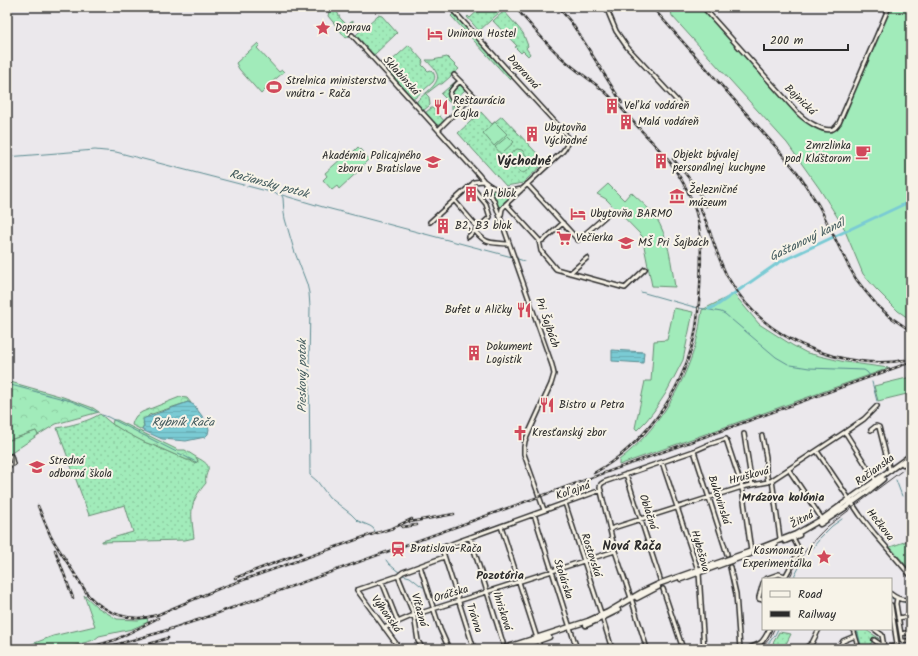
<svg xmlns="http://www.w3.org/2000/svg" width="918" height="656" font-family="Kalam,sans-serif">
<defs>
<pattern id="grass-dots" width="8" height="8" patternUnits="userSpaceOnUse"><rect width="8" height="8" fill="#a1ebba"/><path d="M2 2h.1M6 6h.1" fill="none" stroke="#8bcaa0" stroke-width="1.8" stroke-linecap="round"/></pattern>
<pattern id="forest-crowns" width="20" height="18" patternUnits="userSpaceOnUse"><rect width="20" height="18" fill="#a1ebba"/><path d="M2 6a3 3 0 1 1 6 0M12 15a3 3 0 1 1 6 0" fill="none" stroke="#8bcaa0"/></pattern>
<pattern id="water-rules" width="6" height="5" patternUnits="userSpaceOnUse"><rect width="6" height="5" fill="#7acbd4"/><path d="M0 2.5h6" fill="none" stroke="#6aaeb6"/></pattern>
</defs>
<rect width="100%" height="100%" fill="#ebe8ec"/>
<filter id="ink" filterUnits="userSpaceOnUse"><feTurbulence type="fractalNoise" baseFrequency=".025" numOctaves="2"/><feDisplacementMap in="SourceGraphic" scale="8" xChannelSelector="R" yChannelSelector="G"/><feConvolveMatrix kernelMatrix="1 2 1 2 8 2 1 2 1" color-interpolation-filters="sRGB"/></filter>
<g filter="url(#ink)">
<path fill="url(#grass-dots)" stroke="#668b72" d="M325,7H335L340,18L347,25L353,21V24L351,29L348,30L347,33L349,36L346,38L328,16L329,12Z
M482,7H500L502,10L479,31L467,17L468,16L470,18Z
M504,11L523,33L528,46L526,48L530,54L528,56L523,51L521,53L515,47L517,46L493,21Z
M453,14L456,16L512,77V78L510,80L452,17L451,16Z
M378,15L382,16L397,33L374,55L356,35L357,34Z
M409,45L422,60L423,61L422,65L428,71L431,70C435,74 436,77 433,82L415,98H413L388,71L391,68L388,64Z
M447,57L459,69L442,84H439L426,94L429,97L430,105L423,111L417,104V101C423,94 443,83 436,72C434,67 429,64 426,60H433Z
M456,81L457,82C443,95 446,95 458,108L456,111L452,109V105L441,94Z
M458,85H460L465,90L454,100L451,96L452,91Z
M431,108H433L445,122C435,130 431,120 425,113Z
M481,112L492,124L502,116L545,162L523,183L506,186L458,133Z
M488,186C497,192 506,193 517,191L502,205L499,209Z
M100,414L112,424L144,442L155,446L187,460H190L194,463L198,461L196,457C218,468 203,470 206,483C188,504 191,512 194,538L185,540L102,542V541L133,532L125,505L89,515L57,428C72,425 87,422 100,414Z
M855,629H866V630L877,637L879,639L875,637L868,648L869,649H861Z
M779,632L791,634L784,648L770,649Z"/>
<path fill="url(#forest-crowns)" stroke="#668b72" d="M7,381L63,397L93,408L99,412L56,424L38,435L36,431L7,441Z
M180,397L187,398L191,403L188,402L149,415L143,423L144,426L142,430L132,425L133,421L136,416L142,412Z
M113,420H117L178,450H185L196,457L198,461L197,462L194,463L190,460H187L155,446L144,442L125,432L112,424Z"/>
<path fill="#a1ebba" stroke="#668b72" d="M670,7H703L750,62L803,119L828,131L838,126L891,7H911V196L907,197L911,211V320L898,311L876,289L863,274L843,226L819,188L787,143L672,16Z
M258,43L260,45L257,48L279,72L282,70L284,72L266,87L267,88L261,94L239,69L236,63Z
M495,122L507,134L494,146L483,133Z
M508,136L514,142L501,154L495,147Z
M358,147L369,159L363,165L364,166L339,189L337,186L332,190L323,180L327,176L325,173L350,151L352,153Z
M517,149L522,150L532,163C531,168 528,171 523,173C517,171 507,164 510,156C510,153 514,151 517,149Z
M608,184L624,200L631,192C639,200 648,207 655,216C669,237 671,263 675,287L652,286L642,236L606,199L597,194Z
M734,294L759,324L792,345L807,353L845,362L889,368L619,465V460C656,432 683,388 696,343C699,332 700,321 702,310Z
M674,308L693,312L683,360L666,393L654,411L646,421L637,430L635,428L645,381H651L654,341L667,340Z
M911,377V393L878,401L874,386Z
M36,431L38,435L7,456V441Z
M907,541L911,542V571L890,547Z
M84,595L97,607L117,619L138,620L147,618L148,622L132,629L99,636L94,640L66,648L19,649L53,636L95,626Z"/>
<path fill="url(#water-rules)" stroke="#5a8b90" d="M612,350L644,352L643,363L612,361Z
M188,402L194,405L207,423L209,429L208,434L205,437L186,441L162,439L142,430L144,426L143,419L145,418Z"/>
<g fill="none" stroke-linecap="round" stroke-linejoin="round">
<path stroke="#5a8b90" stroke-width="1" d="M7,157L95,150L116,152L282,195L323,207L512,257
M282,196L283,198L284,213L285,219L294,250L307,284L309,293L310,307L309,363L310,475L317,481L329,497L351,514L358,521L370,526L373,528L375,531
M515,258L524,261
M641,292L694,307L721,312L725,314L776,357L788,364
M791,365L809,368L864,370L867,372L870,376
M872,382L877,401
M7,384L71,401L97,412
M102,415L108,417L196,462
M889,456L890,462
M896,480L902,496
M820,538L832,526L842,519
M808,553L819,540
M386,560L389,564L400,573
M403,575L410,577L420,585L423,587
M793,579L802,562
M891,598L893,599
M900,601L907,603L911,602
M857,629L862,649
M764,649L775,635L778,629"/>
<path stroke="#7acbd4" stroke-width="3" d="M879,216L911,201
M709,309L716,306L778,263L876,217"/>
<g stroke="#2b2b2b" stroke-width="6">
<path id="minor" d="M450,7L565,133C569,140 568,145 563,151L506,204L502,209L501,215
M606,7L616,31L627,47L679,103L676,105
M703,7L799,114C805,120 824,133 833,129C836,128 837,125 839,123L889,7
M352,35L478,174L483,180L494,201L500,217L552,365L554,374L551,384L525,441L524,447V454L544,510
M454,75L460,81
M460,81L474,96L460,108C448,94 445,95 460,81Z
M438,130L460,108
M484,181C497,192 506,193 522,189
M527,184L578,240L608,214
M454,200L478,228
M506,204L539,240L541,251L556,269L625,288L645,269
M430,222L471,185
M475,231C487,245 490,242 507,244L509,243
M468,237L490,217L486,204L471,186L474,182L483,181
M539,242L545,239L563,223
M570,273L587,258
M871,430L876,426L879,427L890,471
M845,432L876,481
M744,434L752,485
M762,436L766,457V470L768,482
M694,451L727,554
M817,451L860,515L874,533L911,576
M7,458L11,456L13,464L7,466
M662,462L699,573L704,649
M789,470L822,519
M626,474L660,579
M772,480L780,538
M565,503L601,613
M534,514L564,609L577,649
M501,526L536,635
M610,529L742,487L768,482L772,480L845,432L864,419L877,406
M470,537L503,643
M420,566L440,629L449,649
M730,567L736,594L740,649
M398,576L414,615L418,641L423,649
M765,579L779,574L785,576
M784,579L798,553L799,549L793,538
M382,582L398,622
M763,583L759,597V599L763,600
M663,589L683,649
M891,594C897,599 903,601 911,599
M631,598L615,551L600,487L601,484L604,482L694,451L710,444L726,439L742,487L751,551
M897,598L896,604L902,640L903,641H907
M632,601L647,649
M898,618L911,616
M603,620L612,649
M384,628L414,615L433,609L615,551
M853,629L859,649
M874,629L882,635L884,647L886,648L896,646L897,644L891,605
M901,634L911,632
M874,640L881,645L883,644
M539,644L540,649
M400,649L357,590L398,576L403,572L444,557
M474,649L442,549L443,547L601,490
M746,649C761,644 762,644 769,630
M804,649L812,643L819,629
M838,649L843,641L855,636"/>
</g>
<g stroke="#2b2b2b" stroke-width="7">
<path id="major" d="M903,464L911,459
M820,524L846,507L867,492L883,479
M785,541L799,535
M758,551L775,545
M681,579L750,554
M637,598L658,587
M586,625L604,617L618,610
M502,649L588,621L608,612L642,592L661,583L760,548L796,534L822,519L911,455
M515,649L549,637"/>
</g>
<use href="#minor" stroke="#f7f3e8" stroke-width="3"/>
<use href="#major" stroke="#f7f3e8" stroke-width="4"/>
<path stroke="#2b2b2b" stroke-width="1" d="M789,579C798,558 812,541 828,526L911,464
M760,649L770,638L774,629"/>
<g stroke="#2b2b2b" stroke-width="2.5">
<path id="rail" d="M515,7C530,24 545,43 562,58C575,70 591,80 605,92C617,102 627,115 638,127C650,140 664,153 674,168C682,180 689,192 694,206C703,231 701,260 700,287C699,304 698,321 694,338C681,394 644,445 594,473
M558,7L571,22L586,45L622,103
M652,7L776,147L797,172L819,206L848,265L856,279L866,292L877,305L889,316L911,331
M673,159C686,174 698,188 706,206
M696,200C710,224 714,251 727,276C751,319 787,343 833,356C857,362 880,365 905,360
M38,506L51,537L88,595C106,614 131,623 157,615L218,589L364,537L393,528L412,519
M410,522L454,514
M402,527L417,525
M55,550L73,598
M235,578L301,553
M84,649L115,640L137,629L158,618
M100,649L158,633L204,618L911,362
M123,649L149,644L168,638"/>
</g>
<use href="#rail" stroke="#f7f3e8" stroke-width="1" stroke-dasharray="3" stroke-linecap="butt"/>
</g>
</g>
<defs>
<g id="sight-bare" transform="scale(1.2)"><path d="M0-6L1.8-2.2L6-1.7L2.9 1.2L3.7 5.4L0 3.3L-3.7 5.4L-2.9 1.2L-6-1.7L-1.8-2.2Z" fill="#d1495b" stroke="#f7f3e8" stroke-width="2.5" paint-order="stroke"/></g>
<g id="hotel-bare" transform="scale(1.2)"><path d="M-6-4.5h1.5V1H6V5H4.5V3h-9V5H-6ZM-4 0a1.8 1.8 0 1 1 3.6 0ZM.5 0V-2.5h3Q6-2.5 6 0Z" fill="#d1495b" stroke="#f7f3e8" stroke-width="2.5" paint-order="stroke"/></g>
<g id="stadium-bare" transform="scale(1.2)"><path d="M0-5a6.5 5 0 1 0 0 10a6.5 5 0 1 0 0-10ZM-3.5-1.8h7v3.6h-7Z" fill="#d1495b" stroke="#f7f3e8" stroke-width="2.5" paint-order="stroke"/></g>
<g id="building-bare" transform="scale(1.2)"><path d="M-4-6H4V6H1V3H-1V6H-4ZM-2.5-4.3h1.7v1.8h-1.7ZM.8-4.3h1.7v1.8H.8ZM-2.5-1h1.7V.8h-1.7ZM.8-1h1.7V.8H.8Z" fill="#d1495b" stroke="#f7f3e8" stroke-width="2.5" paint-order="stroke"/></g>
<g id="restaurant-bare" transform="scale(1.2)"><path d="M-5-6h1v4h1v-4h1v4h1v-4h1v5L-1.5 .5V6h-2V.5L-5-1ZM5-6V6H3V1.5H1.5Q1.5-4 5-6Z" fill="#d1495b" stroke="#f7f3e8" stroke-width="2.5" paint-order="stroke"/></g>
<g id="cafe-bare" transform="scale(1.2)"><path d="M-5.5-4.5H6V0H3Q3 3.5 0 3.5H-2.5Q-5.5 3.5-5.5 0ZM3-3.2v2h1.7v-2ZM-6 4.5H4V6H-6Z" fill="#d1495b" stroke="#f7f3e8" stroke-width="2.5" paint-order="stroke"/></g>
<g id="university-bare" transform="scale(1.2)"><path d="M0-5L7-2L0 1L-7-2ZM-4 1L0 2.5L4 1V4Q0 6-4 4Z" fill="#d1495b" stroke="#f7f3e8" stroke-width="2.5" paint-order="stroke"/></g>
<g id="museum-bare" transform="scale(1.2)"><path d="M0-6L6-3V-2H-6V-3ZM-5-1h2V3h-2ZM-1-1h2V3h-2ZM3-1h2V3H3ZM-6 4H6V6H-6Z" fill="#d1495b" stroke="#f7f3e8" stroke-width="2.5" paint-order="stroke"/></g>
<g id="supermarket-bare" transform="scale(1.2)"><path d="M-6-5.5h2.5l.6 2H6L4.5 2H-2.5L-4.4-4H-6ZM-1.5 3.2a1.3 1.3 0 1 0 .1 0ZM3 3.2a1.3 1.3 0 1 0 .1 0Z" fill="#d1495b" stroke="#f7f3e8" stroke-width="2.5" paint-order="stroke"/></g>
<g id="school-bare" transform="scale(1.2)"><path d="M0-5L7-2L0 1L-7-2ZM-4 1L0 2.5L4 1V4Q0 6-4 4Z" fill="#d1495b" stroke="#f7f3e8" stroke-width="2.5" paint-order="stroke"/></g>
<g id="church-bare" transform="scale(1.2)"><path d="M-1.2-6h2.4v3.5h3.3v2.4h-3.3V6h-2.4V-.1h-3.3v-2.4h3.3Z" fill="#d1495b" stroke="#f7f3e8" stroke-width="2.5" paint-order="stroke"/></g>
<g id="station-bare" transform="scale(1.2)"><path d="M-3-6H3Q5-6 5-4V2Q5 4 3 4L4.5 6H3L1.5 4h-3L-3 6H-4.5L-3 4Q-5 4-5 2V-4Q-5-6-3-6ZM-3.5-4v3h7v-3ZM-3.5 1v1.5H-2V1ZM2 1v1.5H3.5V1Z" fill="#d1495b" stroke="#f7f3e8" stroke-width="2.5" paint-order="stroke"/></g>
</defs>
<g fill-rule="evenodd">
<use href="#sight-bare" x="323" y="28"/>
<use href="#hotel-bare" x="435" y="34"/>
<use href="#stadium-bare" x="274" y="87"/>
<use href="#building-bare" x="612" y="106"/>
<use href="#restaurant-bare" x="441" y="107"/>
<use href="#building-bare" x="626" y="122"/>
<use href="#building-bare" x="532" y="134"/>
<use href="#cafe-bare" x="863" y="152"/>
<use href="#building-bare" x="661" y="161"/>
<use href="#university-bare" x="433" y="162"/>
<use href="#building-bare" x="471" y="194"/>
<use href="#museum-bare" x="677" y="196"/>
<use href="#hotel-bare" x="578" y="214"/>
<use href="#building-bare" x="443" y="226"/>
<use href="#supermarket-bare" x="564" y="238"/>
<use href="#school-bare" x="626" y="243"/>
<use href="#restaurant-bare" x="524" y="310"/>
<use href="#building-bare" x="474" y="353"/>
<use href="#restaurant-bare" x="547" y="405"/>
<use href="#church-bare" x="520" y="433"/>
<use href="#school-bare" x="37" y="467"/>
<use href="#station-bare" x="398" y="549"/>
<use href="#sight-bare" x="824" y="557"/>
</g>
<g text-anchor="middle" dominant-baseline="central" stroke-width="4" stroke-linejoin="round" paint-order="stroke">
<g font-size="11" fill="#2b2b2b" stroke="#f7f3e8" text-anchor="start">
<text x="335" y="28">Doprava</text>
<text x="447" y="34">Uninova Hostel</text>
<text x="286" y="81">Strelnica ministerstva<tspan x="286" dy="13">vnútra - Rača</tspan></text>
<text x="453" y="101">Reštaurácia<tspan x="453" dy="13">Čajka</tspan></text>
<text x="624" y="106">Veľká vodáreň</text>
<text x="638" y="122">Malá vodáreň</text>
<text x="544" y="128">Ubytovňa<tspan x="544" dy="13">Východné</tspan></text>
<text x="851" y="146" text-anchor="end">Zmrzlinka<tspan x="851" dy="13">pod Kláštorom</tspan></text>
<text x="673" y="155">Objekt bývalej<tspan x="673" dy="13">personálnej kuchyne</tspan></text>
<text x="421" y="156" text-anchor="end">Akadémia Policajného<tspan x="421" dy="13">zboru v Bratislave</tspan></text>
<text x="689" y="190">Železničné<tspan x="689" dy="13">múzeum</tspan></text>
<text x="483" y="194">A1 blok</text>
<text x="590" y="214">Ubytovňa BARMO</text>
<text x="455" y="226">B2, B3 blok</text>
<text x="576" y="238">Večierka</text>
<text x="638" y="243">MŠ Pri Šajbách</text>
<text x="512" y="310" text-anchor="end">Bufet u Aličky</text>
<text x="486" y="347">Dokument<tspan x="486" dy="13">Logistik</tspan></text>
<text x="559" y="405">Bistro u Petra</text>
<text x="532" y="433">Kresťanský zbor</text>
<text x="49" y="461">Stredná<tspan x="49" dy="13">odborná škola</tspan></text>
<text x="410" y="549">Bratislava-Rača</text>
<text x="812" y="551" text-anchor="end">Kosmonaut /<tspan x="812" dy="13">Experimentálka</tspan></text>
</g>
<g font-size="11" fill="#2b2b2b" stroke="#f7f3e8">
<text transform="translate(523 72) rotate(48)">Dopravná</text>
<text transform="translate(401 76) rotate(48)">Sklabinská</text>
<text transform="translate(800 100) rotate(44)">Bojnická</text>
<text transform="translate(547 323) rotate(71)">Pri Šajbách</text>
<text transform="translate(875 470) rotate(-36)">Račianska</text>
<text transform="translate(749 476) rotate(-15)">Hrušková</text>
<text transform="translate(573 491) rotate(-19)">Koľajná</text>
<text transform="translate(719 500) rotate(72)">Bukovinská</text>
<text transform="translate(648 512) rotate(72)">Oblačná</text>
<text transform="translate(802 520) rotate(-28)">Žitná</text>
<text transform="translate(880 525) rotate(52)">Hečkova</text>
<text transform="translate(700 551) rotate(74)">Hybešova</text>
<text transform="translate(591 555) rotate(72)">Rostovská</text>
<text transform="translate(563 579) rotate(72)">Stolárska</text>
<text transform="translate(451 594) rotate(-17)">Oráčska</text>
<text transform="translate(419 610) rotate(74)">Víťazná</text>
<text transform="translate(502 611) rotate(72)">Ihrisková</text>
<text transform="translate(386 614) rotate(54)">Výhonská</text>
<text transform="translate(474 618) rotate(72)">Trávna</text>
</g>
<g font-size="12" font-style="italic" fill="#435b5e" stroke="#f7f3e8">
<text transform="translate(269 184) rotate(15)">Račiansky potok</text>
<text transform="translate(807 240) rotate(-26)">Gaštanový kanál</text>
<text transform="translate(302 376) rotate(-90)">Pieskový potok</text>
<text x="183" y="422">Rybník Rača</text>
</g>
<g font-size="12" font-weight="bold" fill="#2b2b2b" stroke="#f7f3e8">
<text x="783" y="497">Mrázova kolónia</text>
<text x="500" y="575">Pozotória</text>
</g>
<g font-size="13" font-weight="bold" fill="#2b2b2b" stroke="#f7f3e8">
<text x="524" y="161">Východné</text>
<text x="632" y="546">Nová Rača</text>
</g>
</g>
<rect width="918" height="656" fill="none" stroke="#f7f3e8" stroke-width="24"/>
<rect x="12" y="12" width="894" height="632" fill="none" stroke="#2b2b2b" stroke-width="1.5" filter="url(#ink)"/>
<rect x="762" y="578" width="130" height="52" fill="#f7f3e8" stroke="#a5a39c"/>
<rect x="770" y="591" width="20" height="6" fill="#f7f3e8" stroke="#a5a39c"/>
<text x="798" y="598" font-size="12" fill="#2b2b2b">Road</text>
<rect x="770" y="611" width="20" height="6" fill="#2b2b2b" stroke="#a5a39c"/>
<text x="798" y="618" font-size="12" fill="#2b2b2b">Railway</text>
<path d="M764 44v6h84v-6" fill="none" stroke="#2b2b2b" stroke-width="2"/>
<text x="770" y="44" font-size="12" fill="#2b2b2b" stroke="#f7f3e8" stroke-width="3" paint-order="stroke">200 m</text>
</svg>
